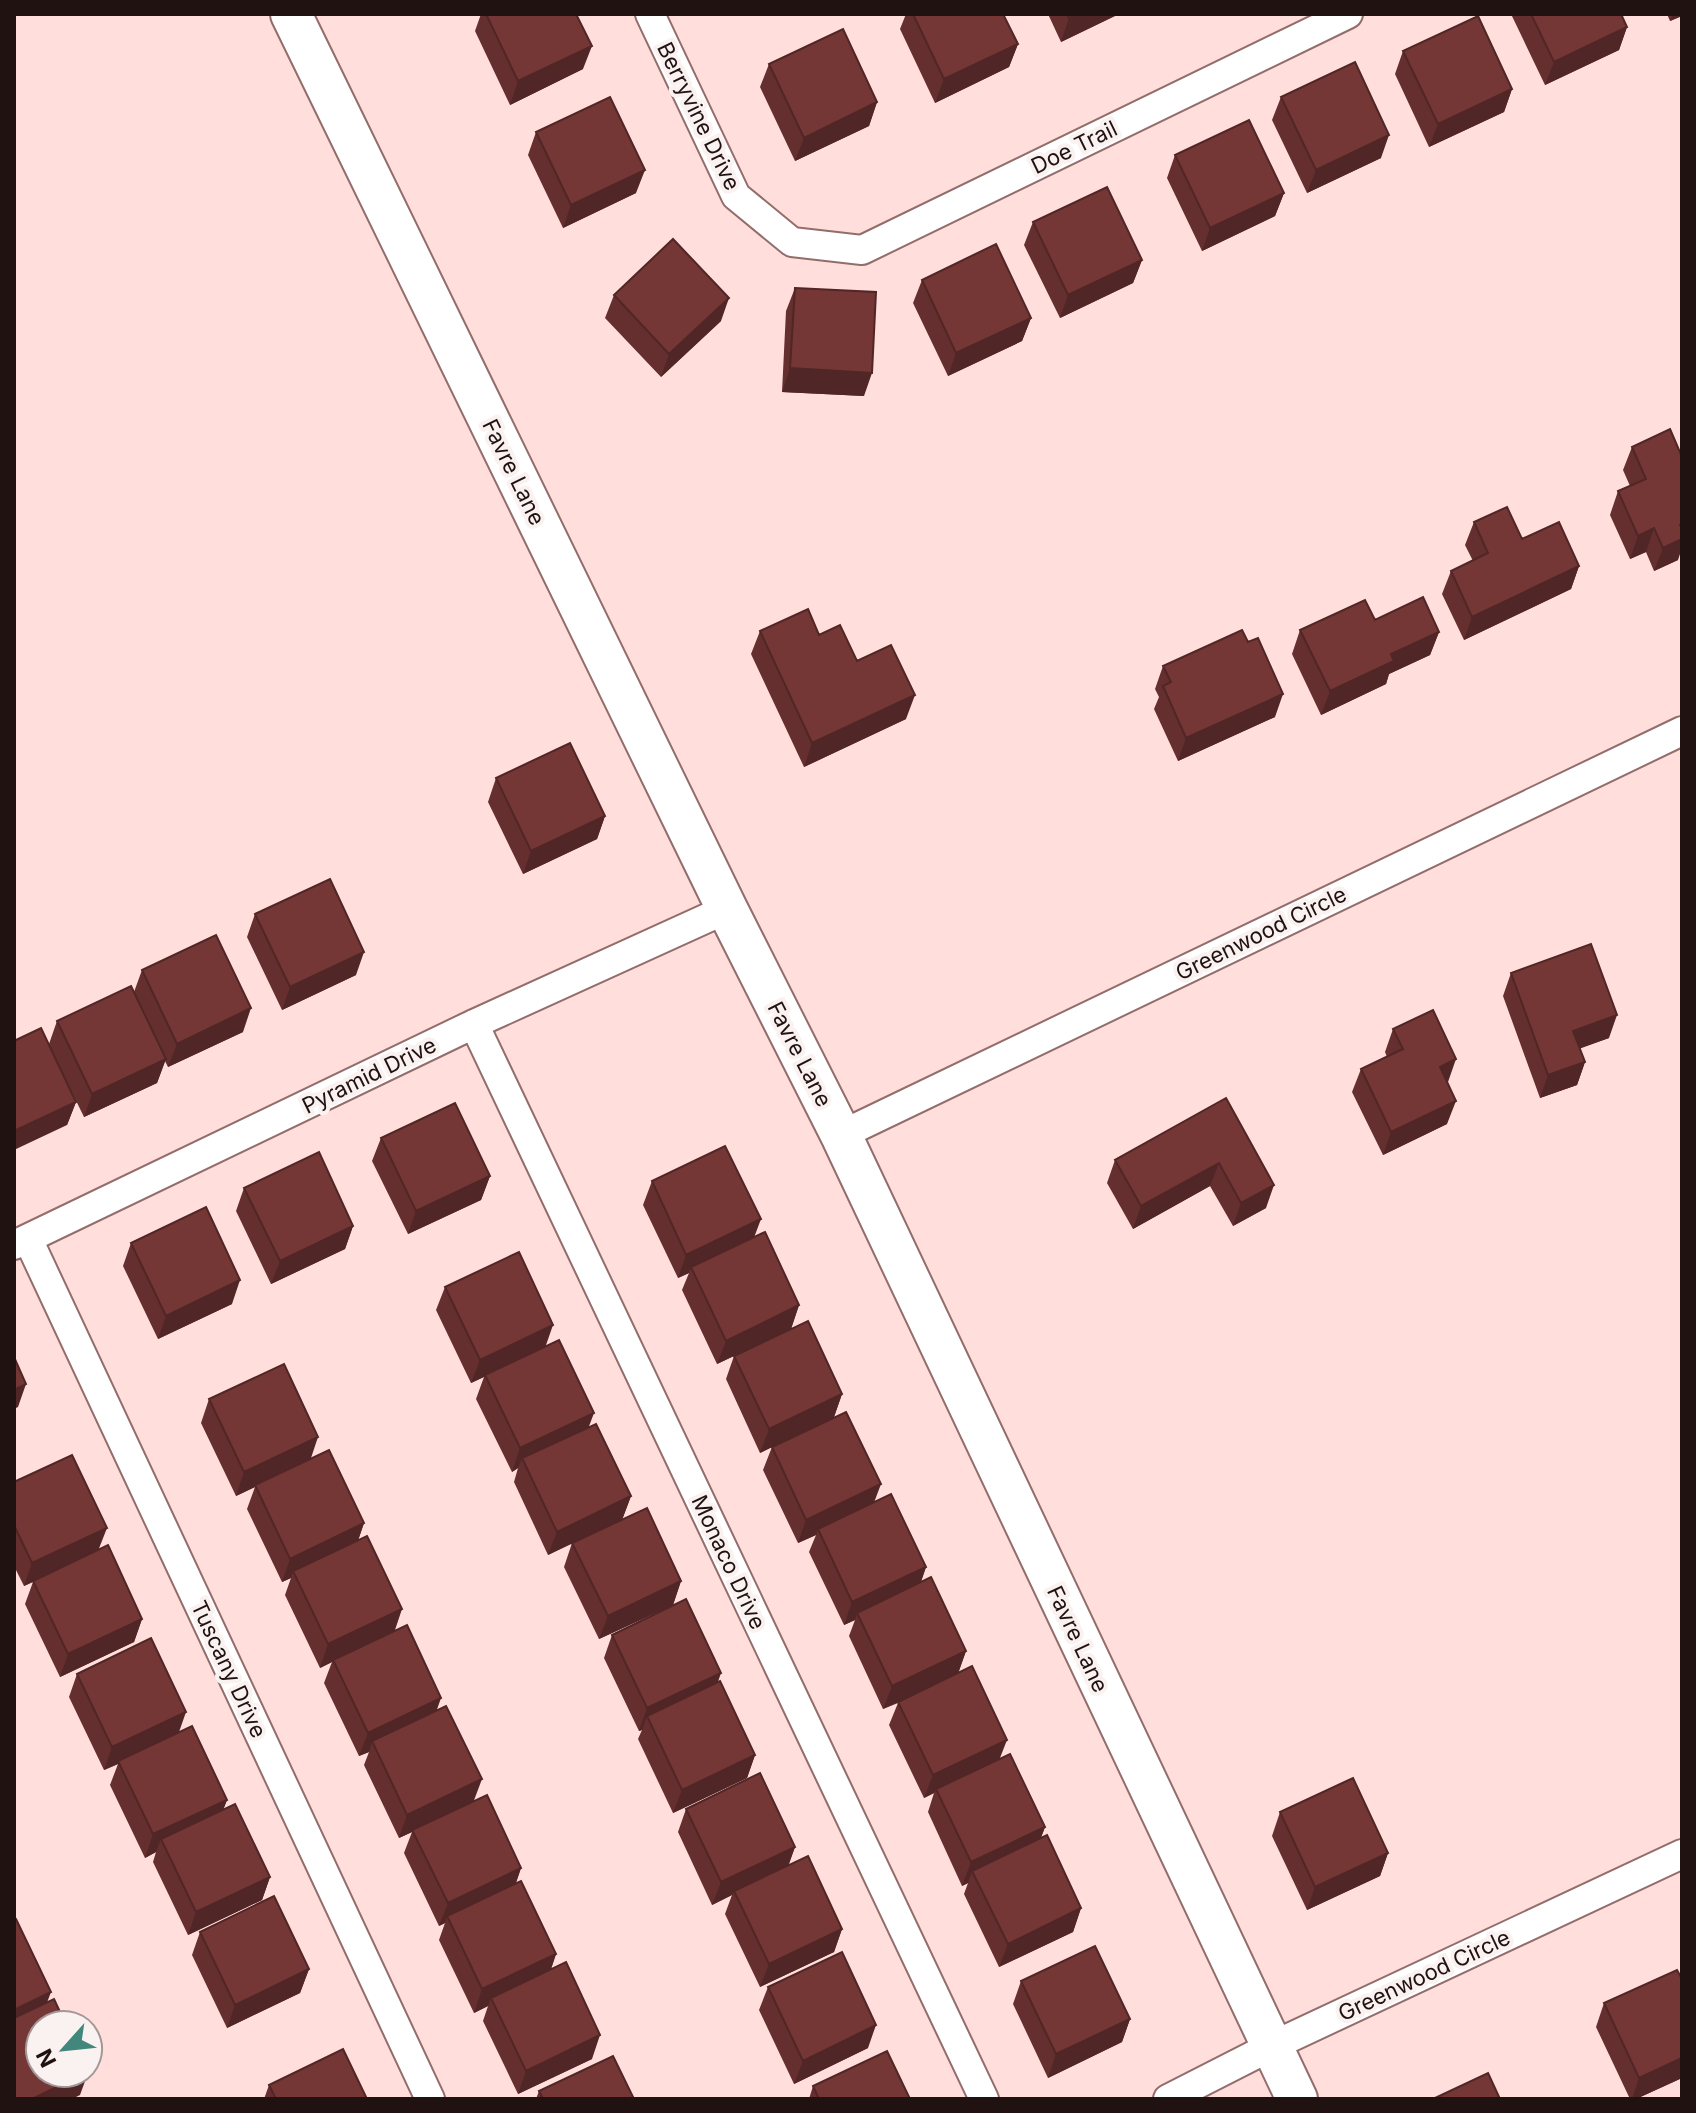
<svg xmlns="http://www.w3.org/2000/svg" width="1696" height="2113" font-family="Inter,sans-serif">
<rect width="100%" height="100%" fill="#ffdedb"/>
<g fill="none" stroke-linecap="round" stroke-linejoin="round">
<g stroke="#926d6b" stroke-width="32">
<path id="street" d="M650,14L736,196L792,242L862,250L1348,14
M474,1024L984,2099
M841,1135L1682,731
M28,1239L430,2099
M14,1245L474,1024L727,909
M1168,2099L1270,2047L1682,1854"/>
</g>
<g stroke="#926d6b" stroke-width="44">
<path id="secondary" d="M291,14L727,909L841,1135L1297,2099"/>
</g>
<use href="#street" stroke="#fff" stroke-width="28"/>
<use href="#secondary" stroke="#fff" stroke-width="40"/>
</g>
<path fill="#642f2e" d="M481,14H576L583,69L510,105L475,31Z
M906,14H1003L1018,44L1009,67L935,103L900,29Z
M1048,14H1119L1061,42Z
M1511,14H1621L1627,27L1619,50L1545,85Z
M1667,14H1682V16L1670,21Z
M1403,51L1512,89L1504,112L1429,147L1395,74Z
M769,64L877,102L869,126L795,161L760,87Z
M1281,97L1381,158L1307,193L1272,120Z
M536,132L636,193L563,228L528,155Z
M1175,155L1284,193L1275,216L1202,251L1167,178Z
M1033,222L1142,260L1133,283L1060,318L1024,245Z
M922,280L1031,318L1022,341L948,376L913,303Z
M795,288L864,396L782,392L786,311Z
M614,295L721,321L661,377L605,318Z
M1670,429L1678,560L1654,571L1646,552L1630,559L1610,515L1618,491L1630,486L1623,470L1632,447Z
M1474,522L1522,539L1579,566L1571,589L1464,640L1442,594L1451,571L1473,561L1465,545Z
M1375,620L1439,632L1430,655L1389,674L1386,684L1321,715L1292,654L1300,630Z
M760,631L819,635L857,661L906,719L804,767L751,654Z
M1163,666L1275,717L1178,761L1154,709L1159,697L1155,689Z
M496,778L605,816L597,839L523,874L488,802Z
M255,914L356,975L282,1010L247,937Z
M142,970L243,1032L168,1067L165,1061L157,1083L84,1117L62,1072L76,1102L67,1125L49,1044L57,1021L134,992Z
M1511,973L1609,1038L1580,1048L1585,1062L1577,1085L1540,1098L1503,996Z
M1393,1029L1448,1082L1447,1124L1383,1155L1352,1092L1361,1069L1387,1057L1385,1052Z
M1226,1098L1266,1208L1233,1226L1210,1186L1133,1229L1107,1183L1115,1160Z
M381,1138L490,1176L481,1200L408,1234L372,1161Z
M652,1181L754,1237L799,1305L791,1329L717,1364L682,1290L689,1273L678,1278L643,1205Z
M244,1188L353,1226L345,1249L271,1284L236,1211Z
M131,1243L232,1304L158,1339L123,1266Z
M445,1287L546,1346L589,1427L631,1496L622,1520L681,1581L673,1605L599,1639L564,1567L572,1543L548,1555L514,1482L518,1468L512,1472L476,1399L484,1377L471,1383L436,1310Z
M734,1356L842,1394L834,1417L874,1502L926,1567L921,1582L966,1651L958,1673L1000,1759L1045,1827L1041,1838L1081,1908L1073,1932L999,1967L964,1894L968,1883L962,1886L928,1812L934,1793L924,1798L889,1725L898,1703L883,1709L849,1636L855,1620L844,1625L809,1552L816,1535L798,1543L763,1470L772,1447L760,1453L726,1379Z
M209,1399L310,1459L364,1523L358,1540L394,1630L436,1711L474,1801L521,1868L516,1883L556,1954L551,1969L592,2059L518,2094L483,2021L488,2006L474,2013L439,1940L445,1923L439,1926L404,1853L412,1832L399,1838L364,1765L369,1752L359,1756L324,1683L332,1662L320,1668L285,1595L291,1578L282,1582L247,1509L255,1487L236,1496L201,1423Z
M14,1482L99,1549L142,1619L134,1642L60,1677L25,1604L33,1582L24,1586L14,1566Z
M612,1635L718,1682L755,1755L747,1778L673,1813L638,1739L642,1730L639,1731L604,1658Z
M77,1674L178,1733L227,1800L223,1810L270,1877L262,1900L188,1935L153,1862L156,1852L145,1858L110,1785L118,1764L104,1770L69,1697Z
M686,1809L795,1847L788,1865L842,1929L834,1952L760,1987L725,1914L732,1895L712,1905L678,1832Z
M1280,1812L1388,1853L1380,1876L1307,1910L1272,1836Z
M200,1932L309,1969L300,1993L227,2028L192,1955Z
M1682,1979V2078L1636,2099H1630L1596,2027L1604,2003Z
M1021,1981L1130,2019L1122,2042L1048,2078L1013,2004Z
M768,1987L868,2048L794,2084L759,2010Z
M269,2085L367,2099H264Z
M813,2086L910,2099H809Z
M539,2091L634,2099H536Z"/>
<path fill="#512626" d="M1079,14H1119L1061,42L1069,18Z
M1673,14H1682V16L1670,21Z
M1627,27L1619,50L1545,85L1554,62Z
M1018,44L1009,67L935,103L944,79Z
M592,46L583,69L510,105L518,81Z
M1512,89L1504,112L1429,147L1438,124Z
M877,102L869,126L795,161L804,138Z
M1389,135L1381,158L1307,193L1316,170Z
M645,170L636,193L563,228L571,205Z
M1284,193L1275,216L1202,251L1210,228Z
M1142,260L1133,283L1060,318L1068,295Z
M729,298L721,321L661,377L669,354Z
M1031,318L1022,341L948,376L956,353Z
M790,368L872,373L864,396L782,392Z
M1682,524V548L1678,560L1654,571L1663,548Z
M1654,528L1646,552L1630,559L1638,536Z
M1579,566L1571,589L1464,640L1472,617Z
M1439,632L1430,655L1389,674L1386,684L1321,715L1330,691L1391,654Z
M1283,694L1275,717L1178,761L1186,738Z
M915,695L906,719L804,767L812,743Z
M605,816L597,839L523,874L531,851Z
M364,952L356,975L282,1010L290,987Z
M251,1008L243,1032L168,1067L177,1044Z
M1617,1015L1609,1038L1565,1054L1573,1031Z
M166,1059L157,1083L84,1117L92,1094Z
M1456,1059L1448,1082L1431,1090L1440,1067Z
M1585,1062L1577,1085L1540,1098L1548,1075Z
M1456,1101L1447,1124L1383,1155L1391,1132Z
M76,1102L67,1125L14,1150V1131Z
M1219,1163L1210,1186L1133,1229L1141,1206Z
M490,1176L481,1200L408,1234L416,1211Z
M1274,1185L1266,1208L1233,1226L1241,1203Z
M761,1219L752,1243L691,1267L689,1273L678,1278L686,1255Z
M353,1226L345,1249L271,1284L280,1261Z
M240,1280L232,1304L158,1339L166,1316Z
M799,1305L791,1329L717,1364L726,1341Z
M553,1325L545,1348L471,1383L480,1360Z
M26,1384L18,1407L14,1409V1390Z
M842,1394L834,1417L760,1453L769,1429Z
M594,1413L585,1437L522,1458L518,1468L512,1472L520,1448Z
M318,1437L310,1461L236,1496L244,1472Z
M881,1484L872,1508L818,1529L816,1535L798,1543L806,1520Z
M631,1496L622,1520L548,1555L557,1532Z
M364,1523L356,1547L293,1571L291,1578L282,1582L290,1559Z
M107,1528L98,1551L24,1586L32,1563Z
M926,1567L918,1590L857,1613L855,1620L844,1625L852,1602Z
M681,1581L673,1605L599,1639L608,1616Z
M402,1609L394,1633L333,1660L332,1662L320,1668L328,1644Z
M142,1619L134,1642L60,1677L68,1654Z
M966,1651L958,1674L883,1709L892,1686Z
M721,1673L713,1696L647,1716L642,1730L639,1731L647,1708Z
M441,1698L433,1721L372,1741L369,1752L359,1756L368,1733Z
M186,1712L178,1735L118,1761V1764L104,1770L112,1747Z
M1007,1740L998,1763L936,1789L934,1793L924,1798L933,1775Z
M755,1755L747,1778L673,1813L682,1790Z
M482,1779L473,1803L412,1830V1832L399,1838L407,1815Z
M227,1800L218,1823L161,1839L156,1852L145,1858L153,1834Z
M1045,1827L1036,1850L972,1871L968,1883L962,1886L971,1862Z
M795,1847L787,1870L734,1891L732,1895L712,1905L721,1882Z
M1388,1853L1380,1876L1307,1910L1315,1887Z
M521,1868L513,1891L447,1916L445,1923L439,1926L448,1903Z
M270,1877L262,1900L188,1935L196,1912Z
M1081,1908L1073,1932L999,1967L1008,1944Z
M842,1929L834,1952L760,1987L769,1964Z
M556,1954L548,1978L491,1998L488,2006L474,2013L482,1989Z
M309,1969L300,1993L227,2028L235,2005Z
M51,1992L42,2016L14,2029V2010Z
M1130,2019L1122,2042L1048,2078L1056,2054Z
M876,2025L868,2048L794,2084L803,2061Z
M600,2035L592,2059L518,2094L526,2071Z
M1682,2058V2078L1636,2099H1632L1639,2078Z
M86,2073H88L80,2095L72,2099H32Z"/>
<path fill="#743736" stroke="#512626" stroke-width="2" d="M486,14H576L592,46L518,81Z
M913,14H1003L1018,44L944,79Z
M1067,14H1079L1069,18Z
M1531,14H1621L1627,27L1554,62Z
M1478,16L1512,89L1438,124L1403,51Z
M843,29L877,102L804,138L769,64Z
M1355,62L1389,135L1316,170L1281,97Z
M610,97L645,170L571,205L536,132Z
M1249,120L1284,193L1210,228L1175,155Z
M1107,187L1142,260L1068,295L1033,222Z
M673,239L729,298L669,354L614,295Z
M996,244L1031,318L956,353L922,280Z
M795,288L876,292L872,373L790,368Z
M1670,429L1682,457V524L1680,525L1682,528V539L1663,548L1654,528L1638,536L1618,491L1646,479L1632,447Z
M1507,507L1522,539L1559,522L1579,566L1472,617L1451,571L1488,553L1474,522Z
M1423,597L1439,632L1391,654L1394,661L1330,691L1300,630L1365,600L1375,620Z
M808,609L819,635L840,625L857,661L891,645L915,695L812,743L760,631Z
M1242,630L1248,642L1258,638L1283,694L1186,738L1163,686L1171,682L1163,666Z
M570,743L605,816L531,851L496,778Z
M330,879L364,952L290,987L255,914Z
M216,935L251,1008L177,1044L142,970Z
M1591,944L1617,1015L1573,1031L1585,1062L1548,1075L1511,973Z
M131,986L166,1059L92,1094L57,1021Z
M1433,1010L1456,1059L1440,1067L1456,1101L1391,1132L1361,1069L1403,1049L1393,1029Z
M41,1028L76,1102L14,1131V1041Z
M1226,1098L1274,1185L1241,1203L1219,1163L1141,1206L1115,1160Z
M455,1103L490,1176L416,1211L381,1138Z
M725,1146L761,1219L686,1255L652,1181Z
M319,1152L353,1226L280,1261L244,1188Z
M206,1207L240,1280L166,1316L131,1243Z
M765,1232L799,1305L726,1341L691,1267Z
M519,1252L553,1325L480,1360L445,1287Z
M808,1321L842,1394L769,1429L734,1356Z
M559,1340L594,1413L520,1448L485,1375Z
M14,1357L26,1384L14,1390Z
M284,1364L318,1437L244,1472L209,1399Z
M846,1412L881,1484L806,1520L772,1447Z
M596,1424L631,1496L557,1532L522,1458Z
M329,1450L364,1523L290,1559L255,1485Z
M72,1455L107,1528L32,1563L14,1525V1482Z
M891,1494L926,1567L852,1602L818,1529Z
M647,1508L681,1581L608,1616L572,1543Z
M367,1536L402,1609L328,1644L293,1571Z
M108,1545L142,1619L68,1654L33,1581Z
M931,1577L966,1651L892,1686L857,1613Z
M686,1599L721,1673L647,1708L612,1635Z
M407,1625L441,1698L368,1733L333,1660Z
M151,1638L186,1712L112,1747L77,1674Z
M972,1666L1007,1740L933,1775L898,1702Z
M720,1681L755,1755L682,1790L647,1716Z
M446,1706L482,1779L407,1815L372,1741Z
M192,1726L227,1800L153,1834L118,1761Z
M1010,1754L1045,1827L971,1862L936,1789Z
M760,1773L795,1847L721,1882L686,1809Z
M1353,1778L1388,1853L1315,1887L1280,1812Z
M487,1795L521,1868L448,1903L412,1830Z
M235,1804L270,1877L196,1912L161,1839Z
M1047,1835L1081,1908L1008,1944L972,1871Z
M808,1856L842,1929L769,1964L734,1891Z
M521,1881L556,1954L482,1989L447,1916Z
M274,1896L309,1969L235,2005L200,1932Z
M16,1919L51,1992L14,2010V1920Z
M1095,1946L1130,2019L1056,2054L1021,1981Z
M842,1952L876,2025L803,2061L768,1987Z
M566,1962L600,2035L526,2071L491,1998Z
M1677,1970L1682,1979V2058L1639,2078L1604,2003Z
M54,1999L66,2025H40V2073H86L32,2099H14V2018Z
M343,2049L367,2099H276L269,2085Z
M887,2051L910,2099H819L813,2086Z
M613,2056L634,2099H543L539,2091Z
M1488,2073L1500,2099H1433Z"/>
<g text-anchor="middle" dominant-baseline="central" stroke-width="8" stroke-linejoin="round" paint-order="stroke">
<g font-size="22" fill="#201211" stroke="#faf2f1">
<text transform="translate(699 116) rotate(64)">Berryvine Drive</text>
<text transform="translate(1074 147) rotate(-26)">Doe Trail</text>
<text transform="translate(514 472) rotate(64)">Favre Lane</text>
<text transform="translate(1261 933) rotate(-26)">Greenwood Circle</text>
<text transform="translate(800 1054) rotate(63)">Favre Lane</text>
<text transform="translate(369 1075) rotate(-26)">Pyramid Drive</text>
<text transform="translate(729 1562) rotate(65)">Monaco Drive</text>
<text transform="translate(1078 1639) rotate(65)">Favre Lane</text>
<text transform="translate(229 1669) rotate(65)">Tuscany Drive</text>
<text transform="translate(1424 1975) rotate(-25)">Greenwood Circle</text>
</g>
</g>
<rect width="1696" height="2113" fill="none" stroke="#201211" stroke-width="32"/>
<g transform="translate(64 2049) rotate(243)"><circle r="38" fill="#faf2f1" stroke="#a39897" stroke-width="2"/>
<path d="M0-6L14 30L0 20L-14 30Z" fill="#42877c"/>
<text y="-12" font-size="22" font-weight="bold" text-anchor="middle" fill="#201211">N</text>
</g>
</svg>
